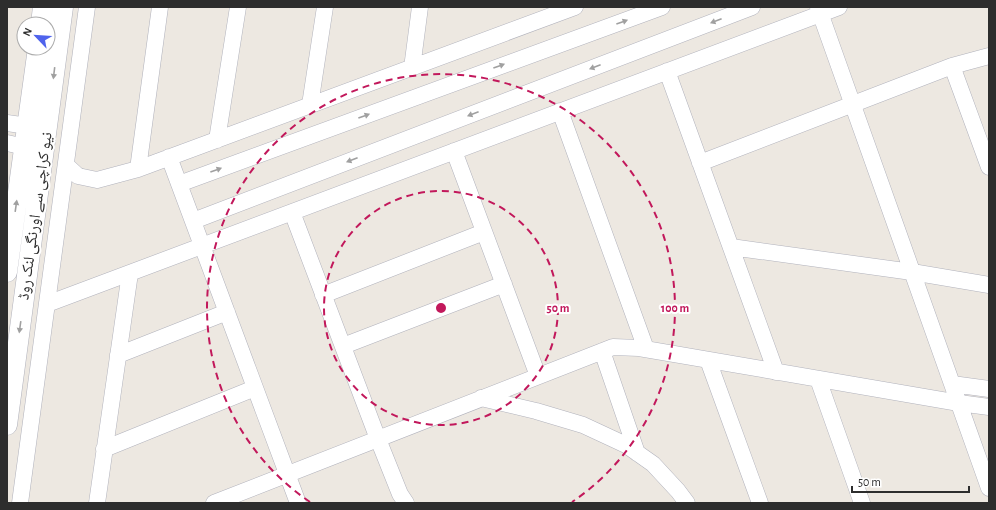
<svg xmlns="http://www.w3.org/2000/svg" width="996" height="510" font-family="'Alegreya Sans','Noto Naskh Arabic',sans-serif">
<rect width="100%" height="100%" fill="#ede8e1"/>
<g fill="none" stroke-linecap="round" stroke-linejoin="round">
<g stroke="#b1b2bc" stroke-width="17">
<path id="minor" d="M818,7L989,488
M952,66L989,167
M412,68L420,7
M667,71L776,372
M310,105L325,7
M560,111L646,349
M7,123L28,126
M217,140L238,7
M7,143L25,147
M454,151L538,376
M169,157L298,503
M700,163L952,66L989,56
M66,165L78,176L97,180L138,169L575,7
M138,169L160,7
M179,184L662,7
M292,212L378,439L400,494L406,503
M193,221L752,7
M731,247L912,272L989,285
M323,295L484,232
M47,304L839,7
M343,346L504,284
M602,351L637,453
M118,355L227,312
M708,360L760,503
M818,379L862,503
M952,384L989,389
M481,398L536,411L583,425L626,445L653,464L678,491L687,503
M104,449L255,388
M20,503L87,7
M97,503L130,273
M214,503L613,347L639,348L959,403L989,407"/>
</g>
<g stroke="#b1b2bc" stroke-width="21">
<path id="tertiary" d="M41,24L43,7
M7,272L38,48
M7,425L63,7"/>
</g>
<use href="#minor" stroke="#fff" stroke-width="16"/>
<use href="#tertiary" stroke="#fff" stroke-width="20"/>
</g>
<defs><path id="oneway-solid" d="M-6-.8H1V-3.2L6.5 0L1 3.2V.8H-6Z"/></defs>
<g fill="#a0a0a0">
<use href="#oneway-solid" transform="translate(716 21) rotate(159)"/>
<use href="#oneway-solid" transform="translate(622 22) rotate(-20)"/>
<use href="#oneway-solid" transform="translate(499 66) rotate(-20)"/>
<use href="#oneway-solid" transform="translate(595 67) rotate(159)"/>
<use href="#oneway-solid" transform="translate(54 73) rotate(97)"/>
<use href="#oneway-solid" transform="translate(473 114) rotate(159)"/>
<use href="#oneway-solid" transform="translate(364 116) rotate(-20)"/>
<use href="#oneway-solid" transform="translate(352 160) rotate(159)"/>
<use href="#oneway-solid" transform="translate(216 170) rotate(-20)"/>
<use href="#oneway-solid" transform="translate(16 206) rotate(-82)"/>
<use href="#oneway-solid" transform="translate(20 327) rotate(98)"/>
</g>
<g fill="none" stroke="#c2185b" stroke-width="2" stroke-dasharray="7 5">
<circle cx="441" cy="308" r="117"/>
<path d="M310 502A234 234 0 1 1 572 502"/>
</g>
<g text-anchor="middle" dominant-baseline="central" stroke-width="4" stroke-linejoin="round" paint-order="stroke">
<g font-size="16" fill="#2d2d2d" stroke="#fff">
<text transform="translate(35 216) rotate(-82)">نیو کراچی سے اورنگی لنک روڈ</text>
</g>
</g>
<circle cx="441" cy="308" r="6" fill="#c2185b" stroke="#fff" stroke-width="2"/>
<g font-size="12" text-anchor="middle" font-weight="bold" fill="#c2185b" stroke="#fff" stroke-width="4" stroke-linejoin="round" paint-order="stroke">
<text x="558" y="312">50 m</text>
<text x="675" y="312">100 m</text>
</g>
<rect width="996" height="510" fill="none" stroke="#2d2d2d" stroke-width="16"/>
<g transform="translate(36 36) rotate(295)"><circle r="19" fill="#ffffff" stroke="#ababab"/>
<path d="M0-3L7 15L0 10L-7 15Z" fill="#4f63ec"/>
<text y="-6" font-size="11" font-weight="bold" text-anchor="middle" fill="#2d2d2d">N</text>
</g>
<path d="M852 486v6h117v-6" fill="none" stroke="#2d2d2d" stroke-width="2"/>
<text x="858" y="486" font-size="12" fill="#2d2d2d" stroke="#ffffff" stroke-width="3" paint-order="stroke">50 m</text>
</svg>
